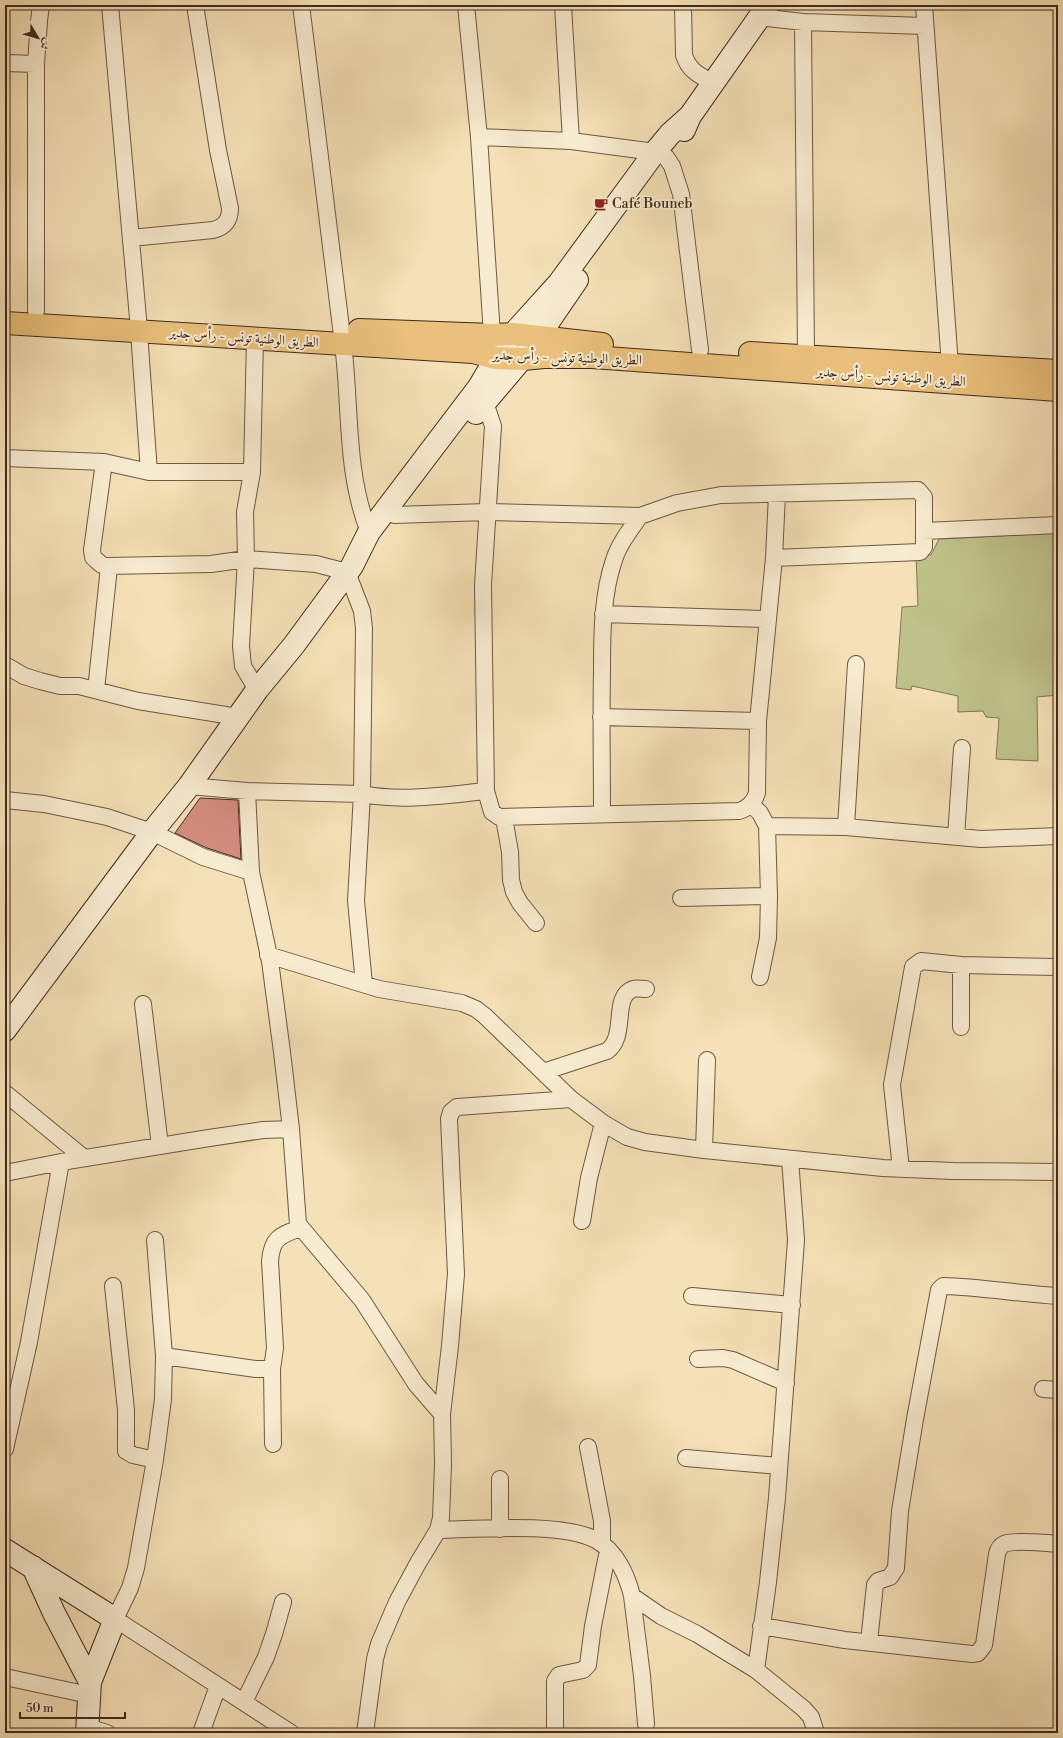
<svg xmlns="http://www.w3.org/2000/svg" width="1063" height="1738" font-family="'Libre Bodoni',Amiri,serif">
<rect width="100%" height="100%" fill="#f5e1b7"/>
<filter id="stains"><feTurbulence type="fractalNoise" baseFrequency=".005" numOctaves="4"/><feColorMatrix values="0 0 0 0 .2 0 0 0 0 .09 0 0 0 0 .02 0 0 0 .5 -.17"/></filter>
<radialGradient id="worn" r=".72"><stop offset=".6" stop-color="#630" stop-opacity="0"/><stop offset="1" stop-color="#630" stop-opacity=".3"/></radialGradient>
<path fill="#bfc28c" stroke="#807655" d="M1058,533V695L1037,697L1038,761L996,759L999,718L986,717L983,711L958,712V696L912,686L911,690L896,688L902,607L918,606L916,556L931,555L939,539Z"/>
<path fill="#d48d80" stroke="#41291e" d="M200,798L238,800L241,859L207,848L175,833Z"/>
<g fill="none" stroke-linecap="round" stroke-linejoin="round">
<g stroke="#6e5744" stroke-width="18">
<path id="street" d="M110,5L138,318L149,472
M301,5C315,118 330,231 343,344C351,407 345,472 369,532
M466,5L479,137L492,335
M563,5L571,141
M683,5L684,55C689,71 699,75 713,83
M924,5L950,366
M759,17L803,22L925,26
M803,22L806,355
M5,63L36,64
M479,137L571,141L655,152L666,157L672,166L681,194L700,350
M131,238L213,230C225,227 230,220 230,208L218,150L195,5
M36,311V64L39,21L41,5
M255,339L252,472L245,512L246,559L241,646L243,666L257,690
M485,402L493,426L483,585L486,791
M5,458L104,462L149,472H252
M104,462L92,550L93,557L96,560L102,565L107,566L211,564L246,559L316,564L347,572L362,611L364,628L362,794L356,901L364,984
M777,494L774,558L920,552L924,547V531
M394,515L487,512L640,516C630,530 619,544 614,560C602,595 602,635 602,671C601,719 602,767 602,814
M640,516L677,503L721,495L918,490L924,497V531L1058,525
M603,614L767,619
M5,665L24,676L40,681L60,686H79L138,701L238,717
M96,690L109,567
M601,717L758,721
M189,786L247,791L362,794C402,802 446,795 486,791L492,812L499,817L739,811C749,808 754,802 757,793L758,721L774,558
M247,791L251,872L270,961L282,1052L291,1129L298,1224L362,1300L416,1384L442,1414L443,1463L441,1518L438,1530L418,1563L397,1602L379,1644L375,1659L365,1733
M5,800L44,804L107,817L152,832L203,857L251,872
M751,804L760,813L767,826L846,827L981,839L1058,836
M504,818L510,852L511,880L514,892L520,903L536,923
M846,827L856,664
M956,837L962,748
M681,898L769,896
M268,955L379,989L462,1003L476,1009L485,1016L571,1099L603,1123L627,1137L645,1142L704,1150L883,1168L953,1171L1058,1172
M760,977L768,938L769,896L767,826
M143,1004L160,1146
M961,1027V965
M543,1072L607,1051C628,1036 611,997 633,989C636,988 642,989 646,989
M5,1093L84,1158
M704,1150L707,1060
M61,1162L209,1138L263,1130L291,1129
M901,1169L892,1085L913,967L921,961L961,965L1058,967
M5,1173L61,1162L29,1342L5,1449
M582,1221L589,1178L603,1123
M155,1240L164,1356L163,1399L155,1460L136,1568L130,1588L115,1619L291,1733
M113,1286L126,1410V1451L133,1455L155,1460
M692,1296L792,1305
M164,1356L256,1369H272L275,1348L270,1261C272,1238 279,1236 300,1228
M698,1359L723,1358L733,1360L786,1383
M272,1369L273,1444
M1043,1389L1058,1390
M442,1414L450,1346L456,1274L449,1119L451,1112L457,1107L571,1099
M588,1447L602,1521V1544
M686,1458L779,1466
M500,1529V1479
M438,1530C478,1529 563,1522 596,1540C616,1551 627,1575 632,1596L661,1616L697,1634L756,1670L804,1709L811,1717L816,1733
M632,1596L642,1676L646,1724
M761,1626L845,1640L972,1654L978,1653L984,1645L997,1554C998,1550 1000,1546 1004,1544C1013,1540 1047,1543 1058,1544
M869,1642L875,1585L878,1581L890,1577L896,1568L900,1511L915,1419L939,1290L943,1286C982,1287 1020,1294 1058,1296
M756,1670L768,1582L777,1498L796,1240L790,1159
M5,1677L89,1695
M244,1702L266,1657L274,1634L283,1602
M87,1727L107,1733
M555,1730V1681L559,1675L583,1670L588,1665L593,1626L608,1550
M201,1733L218,1686"/>
</g>
<g stroke="#41291e" stroke-width="24">
<path id="secondary" d="M684,130L690,116L768,5
M476,413L541,336L549,321L577,280
M5,1030L152,832L189,786L257,690L294,645L352,566L369,532L479,387L496,358L513,334L559,283L655,152L670,134L690,116
M5,1550L115,1619L90,1682L87,1733
M33,1567L54,1613L90,1682"/>
</g>
<g stroke="#41291e" stroke-width="24">
<path id="primary" d="M5,323L473,352L496,358L523,359L544,357H592L1058,390
M359,330L492,335L513,334L602,344
M750,353L1058,371"/>
</g>
<use href="#street" stroke="#f8ecd0" stroke-width="16"/>
<use href="#secondary" stroke="#f8ecd0" stroke-width="22"/>
<use href="#primary" stroke="#eac07c" stroke-width="22"/>
</g>
<defs>
<g id="cafe-bare" transform="scale(1.08)"><path d="M-5.5-4.5H6V0H3Q3 3.5 0 3.5H-2.5Q-5.5 3.5-5.5 0ZM3-3.2v2h1.7v-2ZM-6 4.5H4V6H-6Z" fill="#8f2418" stroke="#f8ecd0" stroke-width="2.5" paint-order="stroke"/></g>
</defs>
<g fill-rule="evenodd">
<use href="#cafe-bare" x="601" y="204"/>
</g>
<g text-anchor="middle" dominant-baseline="central" stroke-width="4" stroke-linejoin="round" paint-order="stroke">
<g font-size="14" fill="#41291e" stroke="#f8ecd0" text-anchor="start">
<text x="612" y="204">Café Bouneb</text>
</g>
<g font-size="14" fill="#41291e" stroke="#f8ecd0">
<text transform="translate(244 338) rotate(4)">الطريق الوطنية تونس - رأس جدير</text>
<text transform="translate(567 358) rotate(2)">الطريق الوطنية تونس - رأس جدير</text>
<text transform="translate(891 377) rotate(4)">الطريق الوطنية تونس - رأس جدير</text>
</g>
</g>
<rect width="1063" height="1738" fill="none" stroke="#f5e1b7" stroke-width="20"/>
<rect x="6" y="6" width="1051" height="1726" fill="none" stroke="#41291e" stroke-width="2"/>
<rect x="10" y="10" width="1043" height="1718" fill="none" stroke="#41291e"/>
<g transform="translate(38 38) rotate(128)" stroke="#f8ecd0" stroke-width="3" paint-order="stroke">
<path d="M0-3L7 15L0 10L-7 15Z" fill="#41291e"/>
<text y="-6" font-size="11" font-weight="bold" text-anchor="middle" fill="#41291e">ش</text>
</g>
<path d="M20 1712v6h105v-6" fill="none" stroke="#41291e" stroke-width="2"/>
<text x="26" y="1712" font-size="12" fill="#41291e" stroke="#f8ecd0" stroke-width="3" paint-order="stroke">50 m</text>
<rect width="100%" height="100%" filter="url(#stains)"/>
<rect width="100%" height="100%" fill="url(#worn)"/>
</svg>
